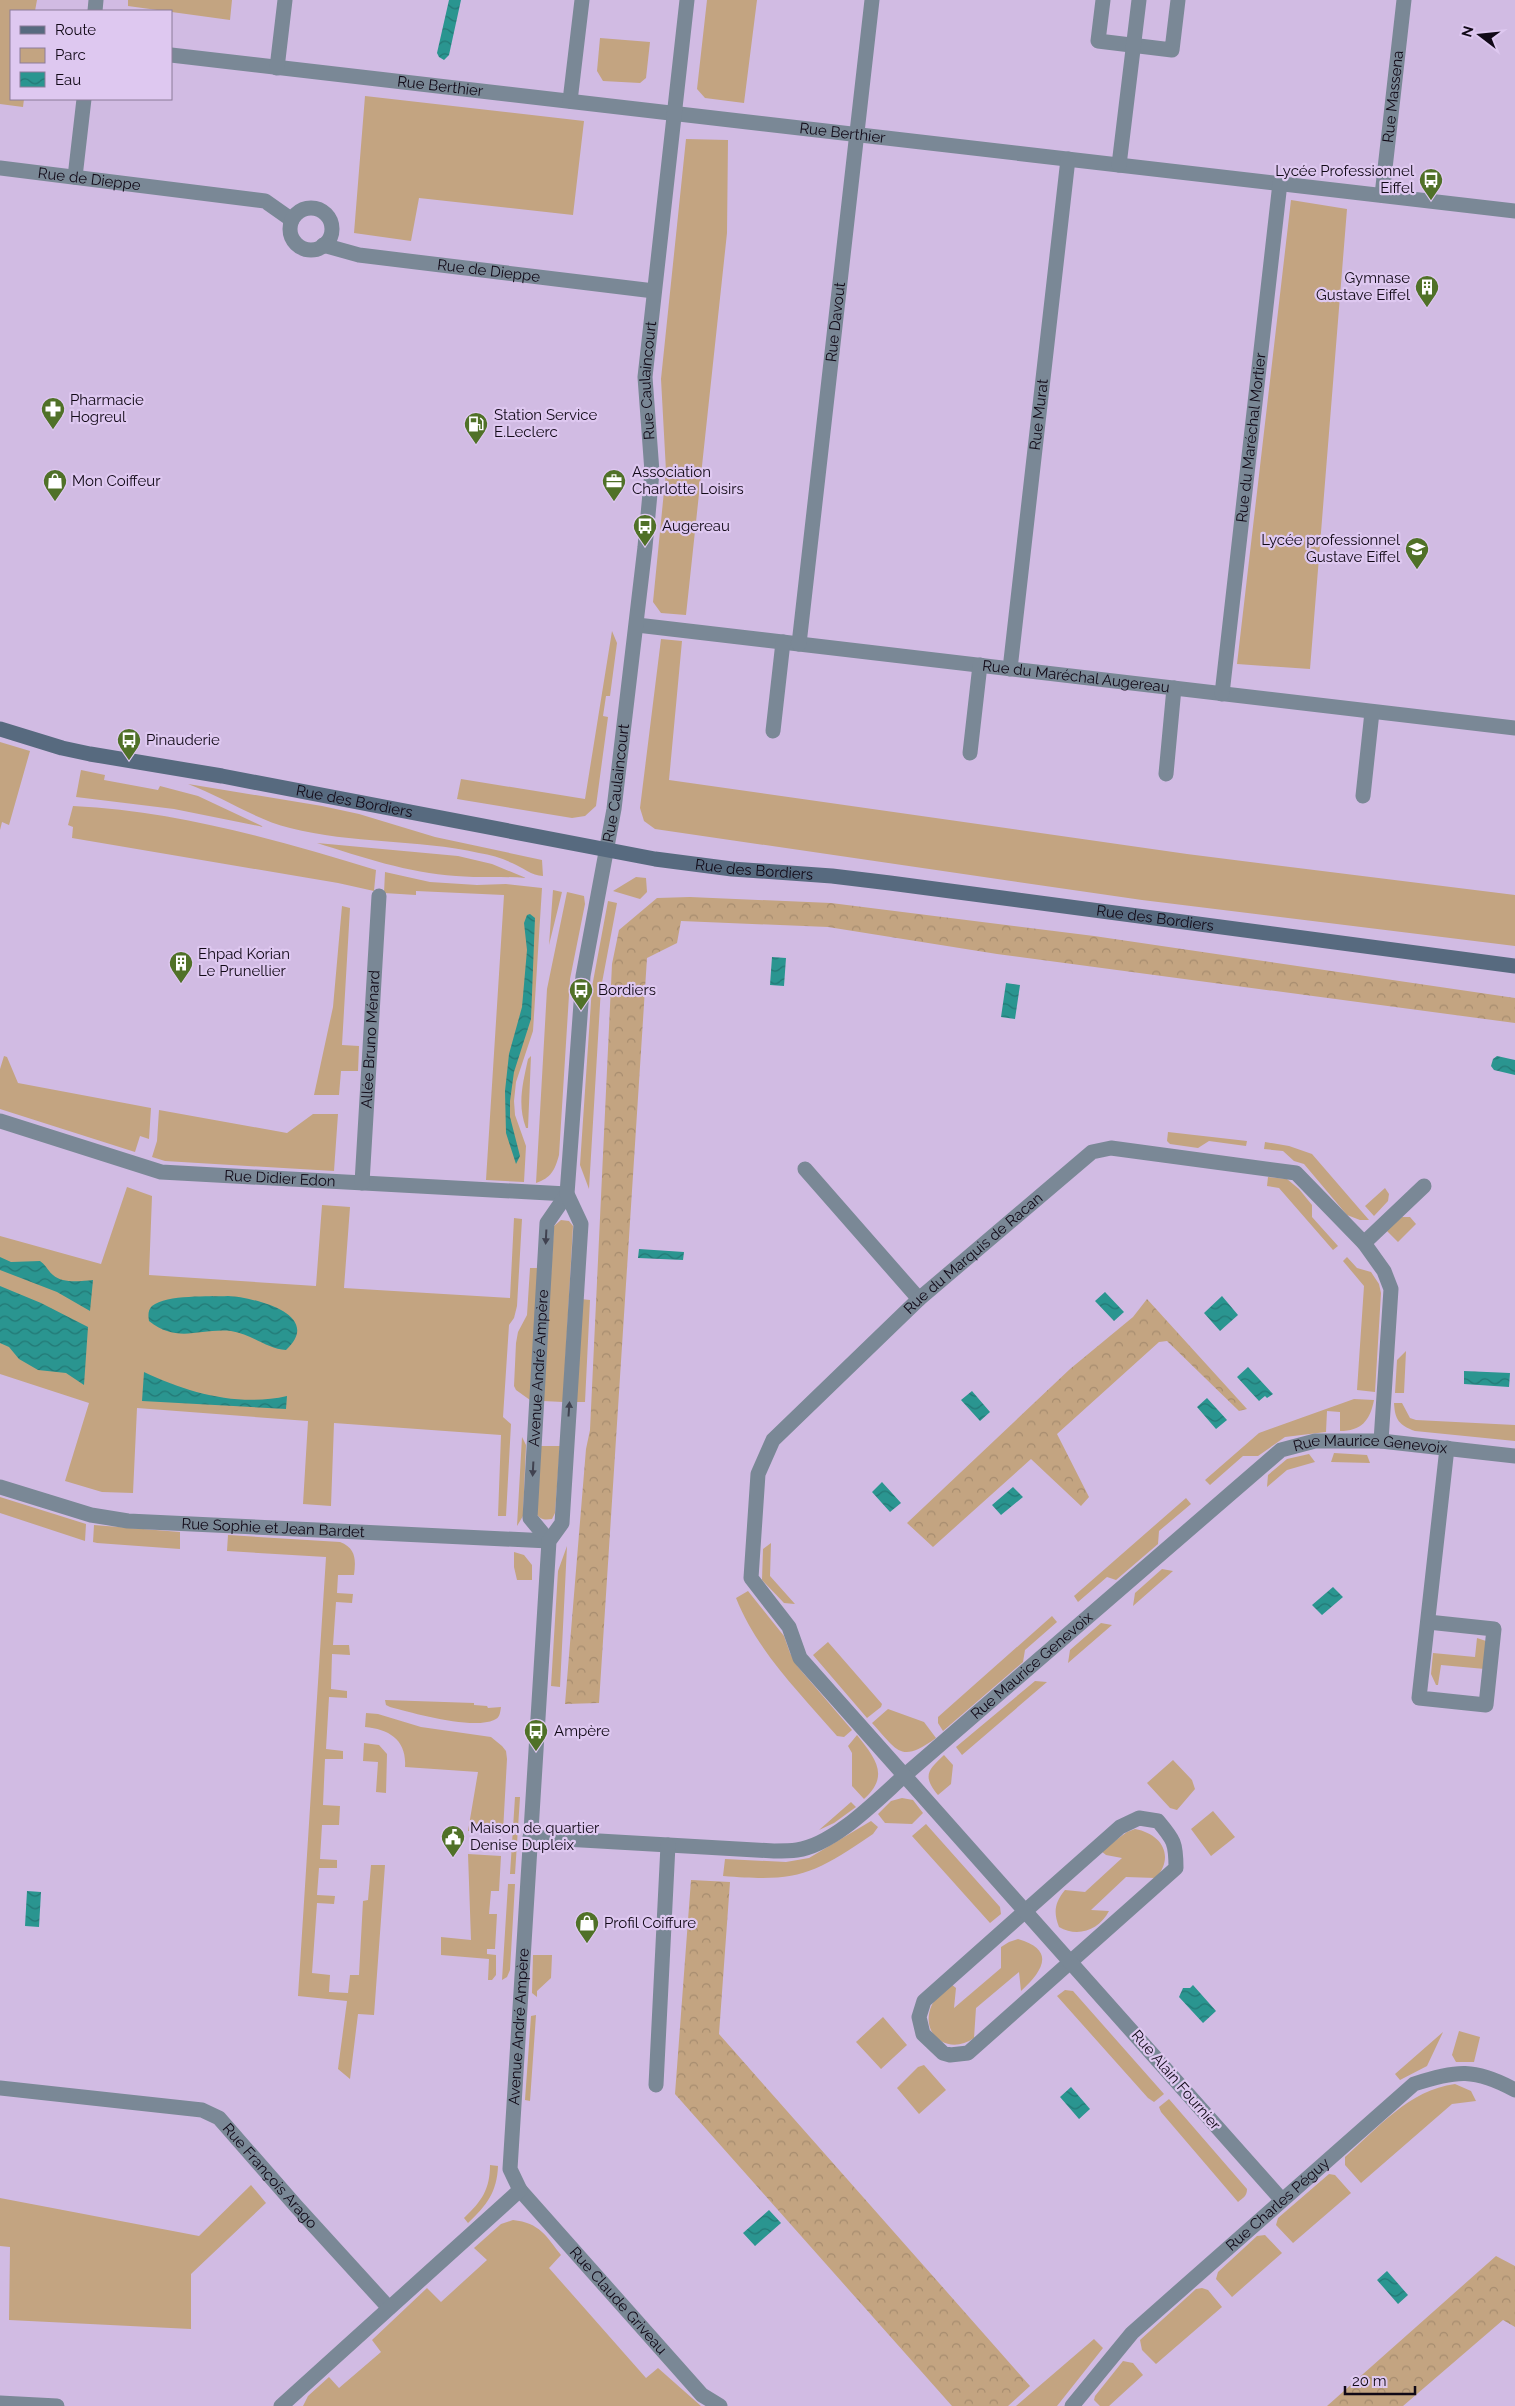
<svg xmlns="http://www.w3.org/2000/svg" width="1515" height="2406" font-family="Raleway,sans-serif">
<defs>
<pattern id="forest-crowns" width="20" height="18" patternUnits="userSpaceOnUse" patternTransform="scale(1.25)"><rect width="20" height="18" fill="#c3a481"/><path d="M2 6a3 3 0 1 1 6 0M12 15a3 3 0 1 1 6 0" fill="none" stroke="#a68c6f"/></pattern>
<pattern id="water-waves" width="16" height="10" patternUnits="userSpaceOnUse" patternTransform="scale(1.25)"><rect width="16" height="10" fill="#2a9590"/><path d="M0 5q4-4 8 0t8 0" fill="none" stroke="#237875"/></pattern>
</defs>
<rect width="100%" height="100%" fill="#d1bbe3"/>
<path fill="#c3a481" d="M0,0H37L35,11H11V99H24L23,107L0,104Z
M128,0H232L230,20L128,6Z
M707,0H757L744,103L705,98L697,89Z
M600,38L650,42L646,78L640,83L603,81L597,71Z
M365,96L584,121L573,215L419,198L411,241L354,233Z
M686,139L728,140L727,233L686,615L661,613L653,602L666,471L661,379Z
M1291,200L1347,209L1310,669L1237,664Z
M612,631L617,643L610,696H606L603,716L608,717L596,806L585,816L572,818L457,799L461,779L585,799Z
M661,639L682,641L669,780L1187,854L1515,895V946L1142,900L655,829L644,821L640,808Z
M0,742L30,751L9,825L2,822L0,830Z
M81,770L105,775L104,780L158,790L160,786L198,796L264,827L174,809L76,797Z
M188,784L322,806L359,814L435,837L542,860L543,876C532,876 522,867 512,863C502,858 491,855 479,853C417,839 352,844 290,828C254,819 223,797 188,784Z
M73,806C178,811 276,840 376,870L374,891L338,883L72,838L73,827L68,825Z
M317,843L458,856L492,864L526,878C503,876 479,878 456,876C408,873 362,857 317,843Z
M385,872L430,882L477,885L506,884L542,888L533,1031L516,1082L514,1101L515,1115L526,1146L524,1182L486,1180L504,895L416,891V895L384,893Z
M636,877L646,878L647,892L640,899L613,891Z
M553,890L562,892L549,945Z
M567,892L584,896L585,904L570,979L559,1155C555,1170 551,1178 536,1183L547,989Z
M608,901L617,903L601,988L589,1189L580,1165L592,987Z
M342,906L350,908L342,1045L359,1046L358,1071H341L339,1095H314L333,1007Z
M4,1056L7,1057L18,1083L151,1108L149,1139L140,1136L135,1152L0,1109V1069Z
M531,1056L528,1128H526C517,1104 523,1083 528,1059Z
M159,1110L287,1133L313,1114H338L334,1171L165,1161L152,1157L157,1141Z
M1168,1132L1247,1141L1246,1146L1209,1141L1198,1148L1170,1144L1167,1141Z
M1265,1142L1289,1146L1312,1154L1369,1220H1360L1347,1215L1304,1164L1294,1161L1283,1151L1264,1149Z
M1268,1177L1287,1179L1299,1189L1312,1205V1217L1338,1246L1333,1250L1279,1188L1267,1186Z
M127,1187L152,1196L149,1275L316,1286L322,1205L350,1207L344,1288L510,1298L514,1218L522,1219L517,1306L514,1318L509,1325L503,1417L511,1424L506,1516H498L501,1435L334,1423L331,1506L303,1504L308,1421L137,1408L133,1493L102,1492L65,1481L89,1403L0,1374V1236L101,1264Z
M1385,1188L1389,1194L1388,1201L1374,1216L1365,1206Z
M1402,1217H1410L1416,1224L1398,1242L1386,1230Z
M561,1220L569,1221L573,1226L563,1402L543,1401L554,1226Z
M1347,1257L1357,1268L1371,1272L1379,1284L1381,1293L1375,1392L1357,1390L1364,1286L1343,1261Z
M530,1268H538L530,1400L516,1390L514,1386L516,1343L518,1332L527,1315Z
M581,1299L590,1300L585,1402H575Z
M1406,1351L1404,1393H1395L1397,1360Z
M1354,1399L1374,1400C1370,1421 1361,1431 1340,1431V1412L1327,1411L1326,1432L1285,1437L1258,1456H1243L1210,1485L1205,1480L1259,1433Z
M1394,1403H1402L1410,1418L1416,1420L1515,1425V1441L1415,1431C1399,1425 1395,1420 1394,1403Z
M522,1437L526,1445L523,1516L517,1526Z
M540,1446H560L555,1513L552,1519C545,1520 540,1520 536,1513Z
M1334,1453L1367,1455L1370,1463L1331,1462Z
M1309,1454L1315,1462L1287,1470L1267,1487L1268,1475L1287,1459Z
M0,1497L86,1524L85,1541L0,1513Z
M1186,1498L1191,1504L1159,1531L1158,1544L1116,1580L1107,1577L1078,1602L1074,1596Z
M94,1525L180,1532V1549L97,1543L93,1542Z
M228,1535L340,1542C356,1548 356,1560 354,1575H338L337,1593L353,1594L352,1603L336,1602L333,1645H349L350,1655L332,1654L331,1689L347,1691V1698L329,1697L326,1749L343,1751V1759H325L323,1805L340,1806L339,1825H322L320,1859L337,1860V1868H319L317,1895L335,1896L334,1904L317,1903L312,1973L330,1975L329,1992L348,1993L350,1975H359L363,1901L368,1900L371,1865H385L374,2015L358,2014L350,2079L338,2069L347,2001L298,1996L326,1557L227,1551Z
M771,1543L770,1576L795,1604L784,1603L762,1580L763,1549Z
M567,1546L560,1687L551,1686L558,1571Z
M514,1552L524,1555L532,1565V1580H517L514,1567Z
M1162,1569L1173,1571L1133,1606L1135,1593Z
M748,1591L784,1636L790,1653L798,1667L852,1730L844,1737L837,1736C800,1693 757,1651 736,1598Z
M1052,1616L1057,1622L1025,1650L1023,1662L943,1731L938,1723V1717Z
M1101,1623L1112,1625L1068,1663L1070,1650Z
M1477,1638L1486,1641L1485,1669L1441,1665L1438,1685H1436L1431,1674L1433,1653L1475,1657Z
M828,1642L882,1704L881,1707L867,1718L813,1655Z
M1035,1681L1047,1682L962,1755L956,1747Z
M385,1700L474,1703V1705L487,1706L488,1708L501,1707C500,1713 500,1718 494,1720C472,1730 413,1713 390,1707L386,1705Z
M888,1709L924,1722L936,1738C900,1764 898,1751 872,1723Z
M366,1713L378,1714L421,1727L491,1737L502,1746L506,1751L507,1759L503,1832L468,1831L478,1772L405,1767C407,1741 390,1729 365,1727Z
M857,1735C874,1757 891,1775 864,1799L852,1786V1753L848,1746Z
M364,1743L379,1745L387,1754L386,1793L376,1792L378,1762L363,1761Z
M944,1755L953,1765L951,1784L938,1795C922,1776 928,1770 944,1755Z
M1173,1760L1192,1780L1195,1789L1177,1810L1170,1808L1147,1783Z
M515,1797H520L515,1874H510Z
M902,1798L913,1800L923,1813L912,1824L885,1823L878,1814L891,1801Z
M851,1802L856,1807L834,1823L819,1830Z
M1213,1811L1235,1837L1211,1856L1191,1829Z
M871,1821L878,1827L873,1834C811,1876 798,1882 723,1876L725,1859L786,1862L809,1858Z
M926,1824L1000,1907L1001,1914L990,1923L912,1836Z
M1135,1829C1162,1834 1175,1856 1156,1878L1126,1877L1091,1910L1109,1911C1099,1930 1078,1938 1059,1927C1053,1912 1055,1902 1065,1890L1085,1892L1122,1858L1106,1855L1101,1851L1127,1832Z
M468,1854L501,1856L499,1891H491L489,1914H497L495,1949H487V1954L496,1955V1975L492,1980H488L489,1959L441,1955V1937L471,1940Z
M508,1884H515L510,1970L507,1977L502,1980Z
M1018,1939C1057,1950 1042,1972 1021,1991L1019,1972L976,2008L974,2038C949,2056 920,2035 931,2007C934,1998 945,1991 951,1984L956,1988L954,2008L1001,1968V1947L1009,1942Z
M533,1955H552L551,1978L537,1991V1997L532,1993Z
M1065,1990L1073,1991L1164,2094L1154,2102L1148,2098L1057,1996Z
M536,2015L530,2101L525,2100L531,2016Z
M883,2017L907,2045L881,2069L856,2042Z
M1459,2031L1480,2037L1474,2062H1456L1452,2055Z
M1443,2032L1427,2066L1400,2080L1395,2074Z
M924,2065L946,2090L919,2114L897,2088L918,2067Z
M1455,2084L1471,2091L1476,2101L1452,2104L1361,2183L1345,2165V2157C1378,2128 1409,2090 1455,2084Z
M1169,2099L1247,2189C1247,2196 1243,2198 1238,2202L1161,2112L1159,2107Z
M490,2165L498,2166C497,2192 487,2205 468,2223L464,2218C482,2201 490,2189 490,2165Z
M1329,2174L1335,2175L1351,2193L1293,2243L1276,2225L1278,2218Z
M251,2185L266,2203L191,2274V2329L9,2320L10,2247L0,2246V2198L199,2236Z
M513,2220C540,2223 546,2236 561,2255L549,2268L646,2378L658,2368L701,2406H303L308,2396L329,2377L339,2388L381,2352L372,2340L427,2288L441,2302L487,2260L474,2248L501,2224Z
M1265,2235L1282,2253L1232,2297L1216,2279L1218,2272L1257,2236Z
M1202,2288L1208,2290L1222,2307L1156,2364L1142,2350L1140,2340L1196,2289Z
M1094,2339L1103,2348L1057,2406H1016Z
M1123,2361L1133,2363L1143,2375L1109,2406H1100L1094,2400L1095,2396Z"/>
<path fill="url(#forest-crowns)" d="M690,897L831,903L1094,936L1515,998V1023L997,954L828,927L681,921L677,943L647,958L599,1703L565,1704L586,1449L590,1430L612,964L619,930L657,898Z
M1147,1299L1247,1409L1239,1411L1167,1341L1159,1342L1057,1434L1089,1497L1081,1506L1031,1459L933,1547L907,1523L1070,1369L1133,1317Z
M691,1880L730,1882L719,2034L1030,2386L1008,2406H952L675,2094Z
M1496,2256L1515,2266V2327L1503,2320L1403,2406H1327Z"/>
<path fill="url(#water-waves)" d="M449,0H461L449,55L444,60L439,57L437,53Z
M530,914L535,918L531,1019L514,1072L510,1101V1117L520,1156L516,1164L506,1133L505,1091L509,1054L522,1007L527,950L524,923L527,915Z
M772,957L786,958L784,986L770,985Z
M1006,983L1020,985L1015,1019L1001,1017Z
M1497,1056L1515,1060V1075L1494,1070L1491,1066L1493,1059Z
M639,1249L684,1252L683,1260L638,1258Z
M0,1257L11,1262L40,1261C46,1265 48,1271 53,1275C63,1284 81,1281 93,1280L90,1311L57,1292L0,1270Z
M0,1286L41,1303L88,1327L84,1385L66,1373L38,1370L19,1359L9,1347L0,1343Z
M1105,1292L1124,1312L1114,1321L1095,1301Z
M228,1296C252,1297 325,1314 286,1350C267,1349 252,1334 231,1331C199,1328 178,1344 149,1321C148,1315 148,1310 152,1306C167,1294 210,1297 228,1296Z
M1222,1296L1238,1315L1220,1331L1204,1313Z
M1248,1367L1273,1394L1267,1398L1265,1396L1259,1401L1237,1377Z
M1464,1371L1510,1373L1509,1387L1464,1384Z
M144,1372C188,1393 239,1407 287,1396L286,1409L142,1401Z
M972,1391L990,1412L980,1421L961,1400Z
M1207,1398L1227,1420L1216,1429L1197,1407Z
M882,1482L901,1503L890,1512L872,1492Z
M1013,1487L1023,1497L1001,1515L992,1505Z
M1333,1587L1343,1597L1322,1615L1312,1605Z
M27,1891L41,1892L39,1927L25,1926Z
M1193,1985L1216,2011L1203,2023L1179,1997L1183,1988H1190Z
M1071,2087L1090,2109L1079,2119L1060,2097Z
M769,2210L781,2223L755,2246L743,2233Z
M1387,2271L1408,2295L1398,2304L1377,2280Z"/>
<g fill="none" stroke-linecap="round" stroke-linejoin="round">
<g stroke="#7a8896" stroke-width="15">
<path d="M1103,0L1098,41L1172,50L1178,0"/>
<path d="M95,11L96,0"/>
<path id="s1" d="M171,55L1515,211"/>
<path d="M277,68L285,0"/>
<path d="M570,101L582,0"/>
<path d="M1119,165L1139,0"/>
<path id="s2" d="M0,168L265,201L292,220"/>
<path d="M75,177L84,99"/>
<path id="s3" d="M1382,195L1404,0"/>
<circle cx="311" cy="229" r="21"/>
<path id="s4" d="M323,245L359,255L654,291"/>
<path id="s5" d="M637,625L1515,728"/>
<path id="s6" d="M799,644L872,0"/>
<path id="s7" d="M1010,669L1068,159"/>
<path id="s8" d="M1222,694L1280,183"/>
<path d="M773,731L783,642"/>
<path d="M970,753L980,665"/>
<path d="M1166,774L1174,688"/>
<path d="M1363,796L1372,712"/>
<path id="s9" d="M0,1121L161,1172L567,1194"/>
<path d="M805,1169L919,1299"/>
<path id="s10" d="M362,1183L379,896"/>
<path d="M1364,1243L1424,1186"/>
<path id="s11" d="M0,1487L91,1515L128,1521L549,1541"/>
<path id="s12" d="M549,1541L530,1518L547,1223L567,1194"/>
<path d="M1428,1622L1494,1629L1486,1705L1419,1698L1447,1448"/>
<path d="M1139,1818L1158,1821C1174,1840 1176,1843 1176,1868L968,2053L950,2055L943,2053L923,2034L919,2017L924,2001L1120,1827Z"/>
<path id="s13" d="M530,1837L774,1851C782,1851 790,1851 797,1850C834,1845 878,1799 905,1775L1281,1450L1315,1441H1381L1515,1456"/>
<path d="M656,2085L668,1845"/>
<path id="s14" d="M0,2088L202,2110L219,2118L296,2206L389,2308"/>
<path id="s15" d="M520,2190L702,2395L720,2406"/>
<path id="s16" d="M1281,2199L800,1658L789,1627L751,1578L758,1474L773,1440L919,1299L1092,1152L1111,1148L1296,1173L1364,1243L1384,1271L1391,1289L1381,1441"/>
<path d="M0,2403L57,2406"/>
<path id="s17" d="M281,2406L520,2190L510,2169L549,1541L562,1523L581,1224L567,1194L583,976L614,809L645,547L652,472L645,377L687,0"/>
<path id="s18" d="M1072,2406L1132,2333L1414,2084C1456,2070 1475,2068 1515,2090"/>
</g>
<path stroke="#576a7f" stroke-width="15" id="s19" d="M0,729L62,748L90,754L222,776L655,859L732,869L832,876L890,883L1515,966"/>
</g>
<defs><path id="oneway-solid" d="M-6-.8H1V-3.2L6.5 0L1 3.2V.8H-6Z" transform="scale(1.25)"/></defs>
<g fill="#404250">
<use href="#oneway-solid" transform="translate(546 1237) rotate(93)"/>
<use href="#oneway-solid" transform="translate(569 1409) rotate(-86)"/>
<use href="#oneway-solid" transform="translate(533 1469) rotate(93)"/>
</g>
<defs>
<g id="bus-pin" transform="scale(1.25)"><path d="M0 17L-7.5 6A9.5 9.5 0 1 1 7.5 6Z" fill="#507128" stroke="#dec8f0"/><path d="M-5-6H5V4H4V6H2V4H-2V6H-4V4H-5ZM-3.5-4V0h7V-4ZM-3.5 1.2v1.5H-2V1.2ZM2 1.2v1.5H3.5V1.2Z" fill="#fff"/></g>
<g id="building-pin" transform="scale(1.25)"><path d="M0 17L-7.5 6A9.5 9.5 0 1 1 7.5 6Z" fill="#507128" stroke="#dec8f0"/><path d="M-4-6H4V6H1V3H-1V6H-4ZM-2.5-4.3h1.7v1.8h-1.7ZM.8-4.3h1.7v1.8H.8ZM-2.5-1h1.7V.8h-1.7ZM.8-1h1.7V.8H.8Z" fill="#fff"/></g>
<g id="pharmacy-pin" transform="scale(1.25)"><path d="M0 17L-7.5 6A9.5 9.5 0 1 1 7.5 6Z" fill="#507128" stroke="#dec8f0"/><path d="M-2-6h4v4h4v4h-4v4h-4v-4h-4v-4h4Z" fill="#fff"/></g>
<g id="fuel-pin" transform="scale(1.25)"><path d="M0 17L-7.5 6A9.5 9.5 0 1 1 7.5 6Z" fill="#507128" stroke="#dec8f0"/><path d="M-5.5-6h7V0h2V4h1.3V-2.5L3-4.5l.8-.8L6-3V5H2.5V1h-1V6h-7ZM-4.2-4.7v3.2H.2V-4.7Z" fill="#fff"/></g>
<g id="shop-pin" transform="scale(1.25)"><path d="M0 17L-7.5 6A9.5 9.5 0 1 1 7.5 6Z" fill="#507128" stroke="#dec8f0"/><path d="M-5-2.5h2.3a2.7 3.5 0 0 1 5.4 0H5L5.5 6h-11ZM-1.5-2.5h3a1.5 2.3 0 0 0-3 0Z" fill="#fff"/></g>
<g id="office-pin" transform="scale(1.25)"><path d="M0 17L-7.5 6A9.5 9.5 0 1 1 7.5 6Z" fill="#507128" stroke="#dec8f0"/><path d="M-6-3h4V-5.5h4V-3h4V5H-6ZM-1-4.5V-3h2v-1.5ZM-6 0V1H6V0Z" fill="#fff"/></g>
<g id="school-pin" transform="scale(1.25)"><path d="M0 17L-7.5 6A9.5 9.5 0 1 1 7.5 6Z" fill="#507128" stroke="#dec8f0"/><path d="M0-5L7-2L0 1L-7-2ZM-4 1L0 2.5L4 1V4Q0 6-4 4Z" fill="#fff"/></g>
<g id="civic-pin" transform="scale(1.25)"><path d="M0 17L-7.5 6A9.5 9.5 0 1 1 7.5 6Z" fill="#507128" stroke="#dec8f0"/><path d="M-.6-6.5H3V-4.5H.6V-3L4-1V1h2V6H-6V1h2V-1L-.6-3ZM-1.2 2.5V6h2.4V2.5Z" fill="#fff"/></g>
</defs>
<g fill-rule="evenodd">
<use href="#bus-pin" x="1431" y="180"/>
<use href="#building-pin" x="1427" y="287"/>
<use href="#pharmacy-pin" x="53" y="409"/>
<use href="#fuel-pin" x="476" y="424"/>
<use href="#shop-pin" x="55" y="481"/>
<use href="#office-pin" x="614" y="481"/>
<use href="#bus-pin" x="645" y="526"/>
<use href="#school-pin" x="1417" y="549"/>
<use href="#bus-pin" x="129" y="740"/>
<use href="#building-pin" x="181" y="963"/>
<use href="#bus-pin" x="581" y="990"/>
<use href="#bus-pin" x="536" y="1731"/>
<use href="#civic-pin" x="453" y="1837"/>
<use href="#shop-pin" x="587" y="1923"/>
</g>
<g text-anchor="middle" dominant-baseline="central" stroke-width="4.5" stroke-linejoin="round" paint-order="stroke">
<g font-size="15" fill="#110917" stroke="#dec8f0">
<text stroke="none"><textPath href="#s1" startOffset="271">Rue Berthier</textPath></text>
<text stroke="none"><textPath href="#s3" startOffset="99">Rue Massena</textPath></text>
<text stroke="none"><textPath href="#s1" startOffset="676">Rue Berthier</textPath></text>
<text stroke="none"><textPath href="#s2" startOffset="90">Rue de Dieppe</textPath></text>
<text stroke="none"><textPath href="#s4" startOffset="168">Rue de Dieppe</textPath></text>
<text stroke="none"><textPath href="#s6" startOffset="324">Rue Davout</textPath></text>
<text stroke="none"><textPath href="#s17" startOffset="2149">Rue Caulaincourt</textPath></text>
<text stroke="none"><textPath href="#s7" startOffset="256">Rue Murat</textPath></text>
<text stroke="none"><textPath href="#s8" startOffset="258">Rue du Maréchal Mortier</textPath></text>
<text stroke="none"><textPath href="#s5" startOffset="442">Rue du Maréchal Augereau</textPath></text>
<text stroke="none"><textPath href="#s17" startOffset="1744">Rue Caulaincourt</textPath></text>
<text stroke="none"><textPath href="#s19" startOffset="362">Rue des Bordiers</textPath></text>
<text stroke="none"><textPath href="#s19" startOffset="768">Rue des Bordiers</textPath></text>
<text stroke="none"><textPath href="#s19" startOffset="1172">Rue des Bordiers</textPath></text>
<text stroke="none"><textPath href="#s10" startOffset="144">Allée Bruno Ménard</textPath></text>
<text stroke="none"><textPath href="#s9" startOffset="288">Rue Didier Edon</textPath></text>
<text stroke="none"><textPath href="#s16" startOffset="1234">Rue du Marquis de Racan</textPath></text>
<text stroke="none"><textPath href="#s12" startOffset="180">Avenue André Ampère</textPath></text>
<text stroke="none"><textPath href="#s13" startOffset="988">Rue Maurice Genevoix</textPath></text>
<text stroke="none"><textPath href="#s11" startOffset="278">Rue Sophie et Jean Bardet</textPath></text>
<text stroke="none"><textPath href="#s13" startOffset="568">Rue Maurice Genevoix</textPath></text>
<text stroke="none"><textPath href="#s17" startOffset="488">Avenue André Ampère</textPath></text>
<text transform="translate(1176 2080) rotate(49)">Rue Alain Fournier</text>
<text stroke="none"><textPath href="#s14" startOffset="299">Rue François Arago</textPath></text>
<text stroke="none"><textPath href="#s18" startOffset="289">Rue Charles Péguy</textPath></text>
<text stroke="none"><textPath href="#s15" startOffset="148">Rue Claude Griveau</textPath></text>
</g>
<g font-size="15" fill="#110917" stroke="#dec8f0" text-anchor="start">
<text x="1414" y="171" text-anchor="end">Lycée Professionnel<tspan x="1414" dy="17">Eiffel</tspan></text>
<text x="1410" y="278" text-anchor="end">Gymnase<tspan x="1410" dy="17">Gustave Eiffel</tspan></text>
<text x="70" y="400">Pharmacie<tspan x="70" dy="17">Hogreul</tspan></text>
<text x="494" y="415">Station Service<tspan x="494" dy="17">E.Leclerc</tspan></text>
<text x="632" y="472">Association<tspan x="632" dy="17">Charlotte Loisirs</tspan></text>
<text x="72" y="481">Mon Coiffeur</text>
<text x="662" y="526">Augereau</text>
<text x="1400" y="540" text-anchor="end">Lycée professionnel<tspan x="1400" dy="17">Gustave Eiffel</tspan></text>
<text x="146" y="740">Pinauderie</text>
<text x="198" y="954">Ehpad Korian<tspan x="198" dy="17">Le Prunellier</tspan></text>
<text x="598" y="990">Bordiers</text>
<text x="554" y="1731">Ampère</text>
<text x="470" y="1828">Maison de quartier<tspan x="470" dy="17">Denise Dupleix</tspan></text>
<text x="604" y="1923">Profil Coiffure</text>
</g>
</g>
<rect x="10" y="10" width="162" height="90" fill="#dec8f0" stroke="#8c7c99"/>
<rect x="20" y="26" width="25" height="8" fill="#576a7f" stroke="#8c7c99"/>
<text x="55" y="35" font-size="15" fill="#110917">Route</text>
<rect x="20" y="48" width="25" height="15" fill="#c3a481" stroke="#8c7c99"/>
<text x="55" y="60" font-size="15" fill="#110917">Parc</text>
<rect x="20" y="72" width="25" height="15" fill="url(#water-waves)" stroke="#8c7c99"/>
<text x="55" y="85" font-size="15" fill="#110917">Eau</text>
<g transform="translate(1480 35) rotate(286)" stroke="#dec8f0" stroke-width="4" paint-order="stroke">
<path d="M0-4L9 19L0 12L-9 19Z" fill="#110917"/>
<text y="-8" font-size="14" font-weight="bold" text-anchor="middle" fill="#110917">N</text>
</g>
<path d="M1345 2386v8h70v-8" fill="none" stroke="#110917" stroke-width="2.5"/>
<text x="1352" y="2386" font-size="15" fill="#110917" stroke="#dec8f0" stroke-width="4" paint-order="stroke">20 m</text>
</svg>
